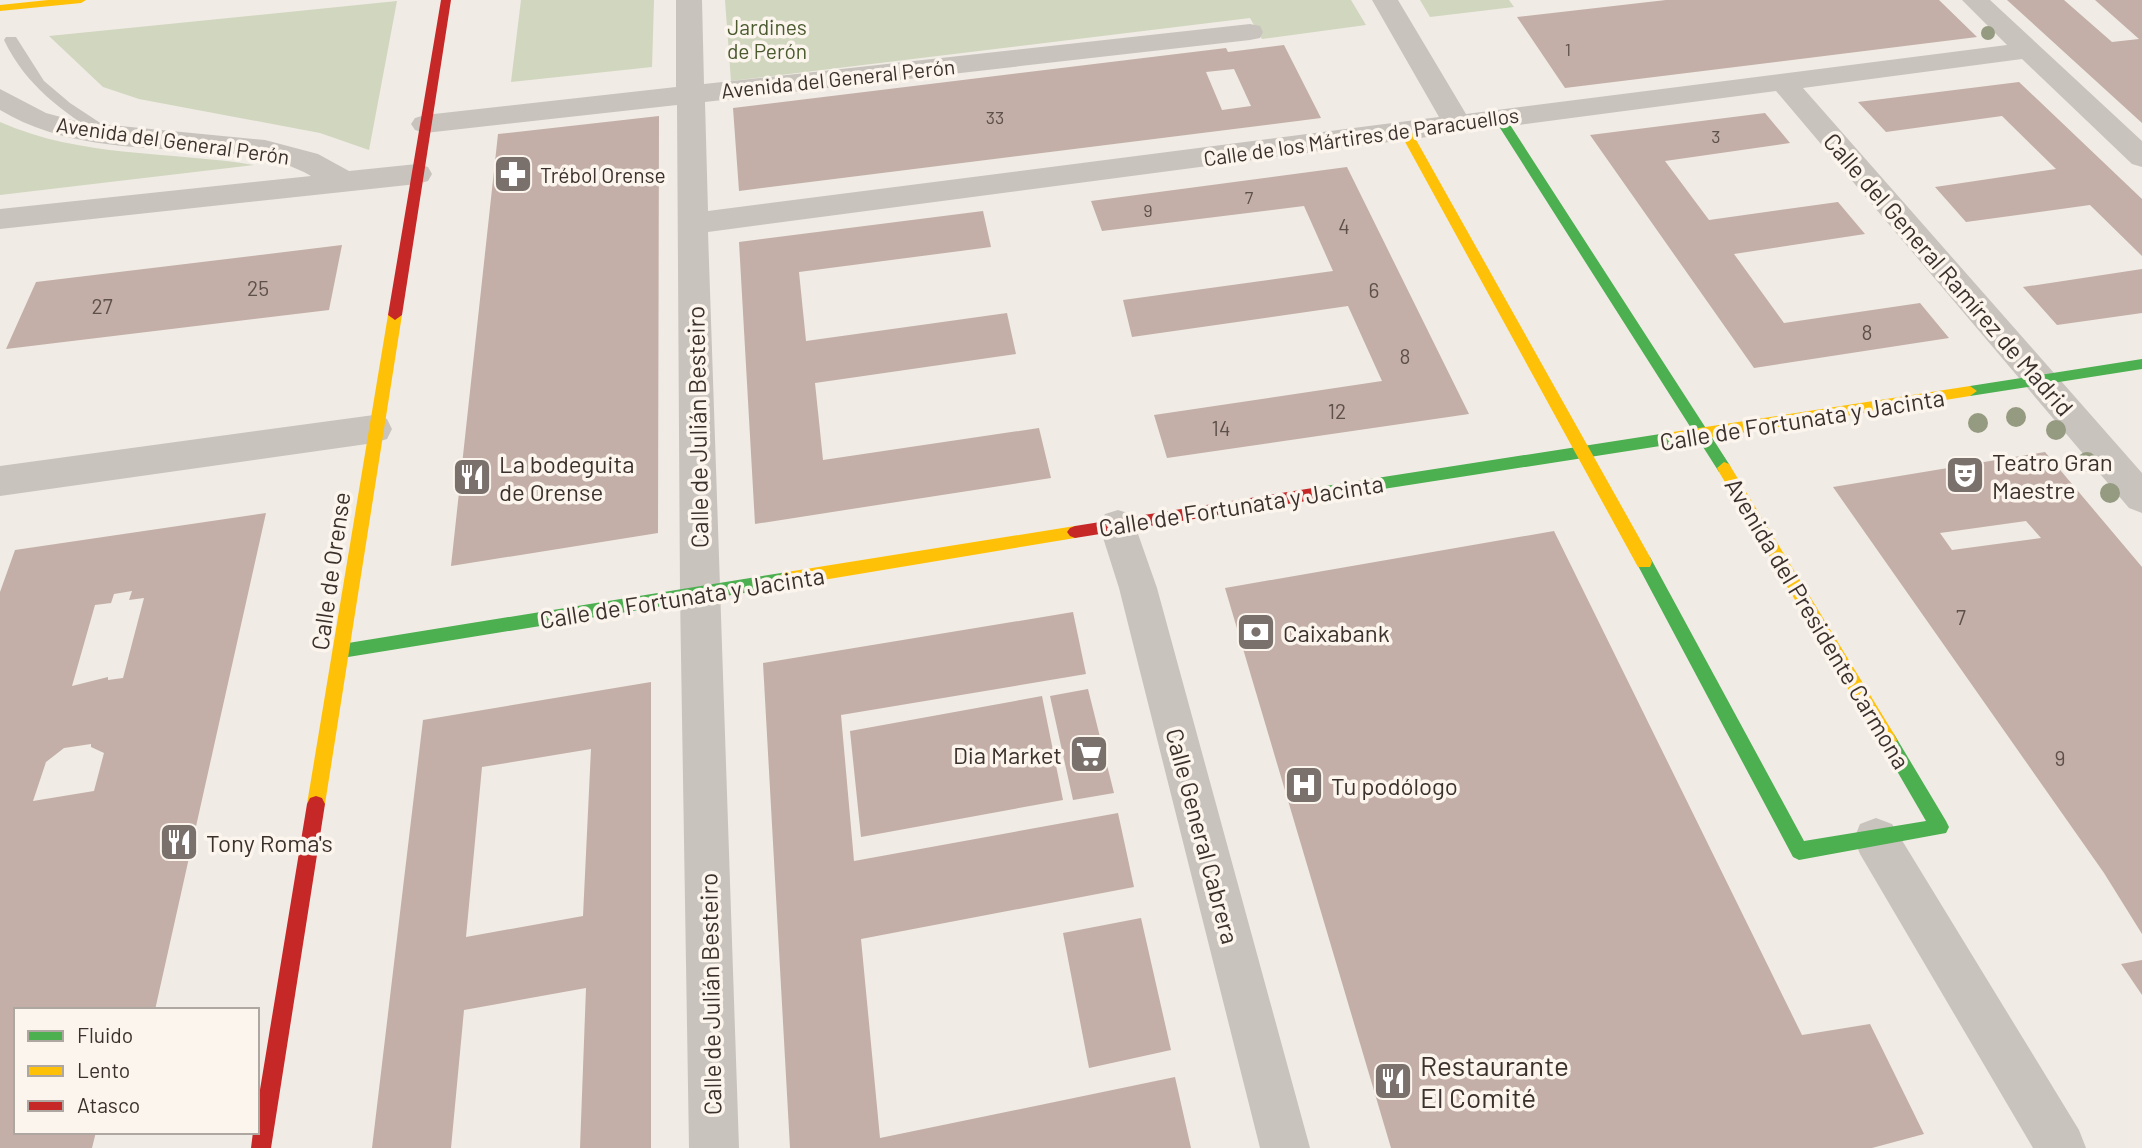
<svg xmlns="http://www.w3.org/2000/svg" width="2142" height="1148" font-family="Barlow,sans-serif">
<rect width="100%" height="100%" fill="#f0ebe5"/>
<path fill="#d1d6bf" d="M521,0H654L652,67L511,82Z
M725,0H1351L1366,25L1262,39L1250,18L731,81Z
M1420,0H1509L1514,7L1430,17Z
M397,1L369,150L320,133L139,99L103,87L49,36Z
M0,122C81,158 169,151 254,165L0,195Z"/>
<path fill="#c3afa7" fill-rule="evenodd" d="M1666,0H1939L1977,37L1565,88L1517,17Z
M2007,0H2064L2112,42L2139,39L2095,0H2142V123Z
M1284,45L1321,118L739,191L733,108L1226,48L1228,52ZM1234,69L1251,106L1222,110L1206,72Z
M2019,82L2142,199V256L2090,205L1966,222L1935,187L2056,169L2002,116L1886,132L1858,102Z
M1765,113L1790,143L1665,161L1709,220L1838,202L1865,234L1734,254L1784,323L1920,303L1949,338L1754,368L1590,135Z
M659,116L658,533L451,566L498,134Z
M1347,167L1469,414L1167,458L1154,415L1382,381L1348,306L1132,337L1123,300L1333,271L1304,206L1102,231L1091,201Z
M983,211L991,247L799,272L806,341L1007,313L1016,354L815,383L823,460L1039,428L1051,478L755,524L739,242Z
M342,245L329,310L6,349L36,282Z
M2142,269V313L2057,325L2023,287Z
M2045,452L2142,567V934L2104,873L1833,487ZM2026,521L2041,538L1952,550L1940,533Z
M266,513L155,1010H16V1132H96L92,1148H0V592L15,550ZM132,591L129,600L144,598L123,678L108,680V677L72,686L95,605L111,603L114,594ZM91,744V747L104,753L94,791L33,801L46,762L64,748Z
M1554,531L1802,1035L1870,1024L1924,1134L1872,1148H1391L1225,588Z
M1073,612L1086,674L841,715L854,861L1118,813L1134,887L861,939L880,1138L1175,1077L1191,1148H790L763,663Z
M651,682V1148H580L586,988L464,1010L451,1148H372L423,720ZM591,749L583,916L466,937L482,767Z
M1088,689L1114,793L1073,800L1050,696Z
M1042,696L1063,800L861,837L850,731Z
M1141,918L1171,1050L1089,1068L1063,933Z
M2142,960V995L2121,964Z"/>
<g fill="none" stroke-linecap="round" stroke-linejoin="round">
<path fill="#c9c3be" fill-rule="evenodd" d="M6,37H16L44,81L70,103L114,132V138H104C62,111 26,86 4,40Z"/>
<path fill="#c9c3be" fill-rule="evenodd" d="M676,0H702L704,84L1250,24L1260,26L1263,32L1260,38L1250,40L705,102L708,211L1439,117L1372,0H1398L1466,114L2007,45L1962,0H1990L2142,141V167L2132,164L2022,59L1803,88L2142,473V513L2129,508L1776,91L708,232L739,1148H689L680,594L677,105L425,133L415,130L411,124L415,118L425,115L676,87Z
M0,89L46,113L79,122L265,140L318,154L349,171L417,164L428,167L432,174L428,181L417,184L0,229V209L311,176C277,156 235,153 197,151C129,147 60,146 0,110Z
M374,415L387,419L392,429L387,439L374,443L0,496V466Z
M1118,510L1131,514L1157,588L1310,1148H1260L1119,588L1099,525L1105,514Z
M1876,818L1892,824L2079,1130L2086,1148H2033L1860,854L1854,839L1860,824Z"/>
<path fill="#4caf50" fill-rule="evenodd" d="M1499,113L1505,117L1729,464L1731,468L1729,472H1719L1493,117Z
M2142,359V369L1970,396L1963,391L1970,386Z
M1673,432L1680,438L1673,444L1319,499L1311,493L1319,487Z
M1644,555L1650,557L1804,841L1926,821L1879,740L1882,734L1888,732L1894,734L1946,821L1949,827L1946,833L1799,860L1793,857L1636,562L1638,557Z
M787,572L793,574L795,579L793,584L787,586L342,658L336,656L334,651L336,646L342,644Z"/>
<path fill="#ffc107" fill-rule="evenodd" d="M48,0H86L81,3L0,11V5Z
M1404,125L1410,129L1650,557L1652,562L1650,567H1638L1398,129Z
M395,310L402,315L325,804L322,810L316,812L310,810L307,804L388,315Z
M1970,386L1977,391L1970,396L1673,444L1666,438L1673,432Z
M1724,462L1729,464L1894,734L1897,740L1894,746L1888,748L1882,746L1719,472L1717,468Z
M1075,526L1080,528L1083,532L1080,536L1075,538L787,586L781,584L779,579L781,574L787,572Z"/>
<path fill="#c62828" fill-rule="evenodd" d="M441,0H451L402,315L395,320L388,315Z
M1319,487L1327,493L1319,499L1075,538L1070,536L1067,532L1070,528L1075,526Z
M316,796L322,798L325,804L271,1148H251L253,1132H257V1108L307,804L310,798Z"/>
</g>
<g fill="#959b80">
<circle cx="1988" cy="33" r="7"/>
<circle cx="2016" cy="417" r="10"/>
<circle cx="1978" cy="423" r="10"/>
<circle cx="2056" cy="430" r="10"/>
<circle cx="2087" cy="462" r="10"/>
<circle cx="2110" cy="493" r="10"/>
</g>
<defs>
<g id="pharmacy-square" transform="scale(2.0125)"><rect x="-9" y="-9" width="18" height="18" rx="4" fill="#7a716c" stroke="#fbf5ee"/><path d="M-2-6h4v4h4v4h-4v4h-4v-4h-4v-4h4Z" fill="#fff"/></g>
<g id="theatre-square" transform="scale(2.0125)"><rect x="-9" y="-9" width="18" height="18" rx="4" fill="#7a716c" stroke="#fbf5ee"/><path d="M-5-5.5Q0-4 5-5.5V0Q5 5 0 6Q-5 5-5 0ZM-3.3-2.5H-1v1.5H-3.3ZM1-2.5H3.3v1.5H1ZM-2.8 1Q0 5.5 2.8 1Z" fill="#fff"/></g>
<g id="restaurant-square" transform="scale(2.0125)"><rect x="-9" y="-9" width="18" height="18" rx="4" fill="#7a716c" stroke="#fbf5ee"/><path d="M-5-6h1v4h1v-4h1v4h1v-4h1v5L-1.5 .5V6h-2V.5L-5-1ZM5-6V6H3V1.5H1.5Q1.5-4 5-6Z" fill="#fff"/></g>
<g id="bank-square" transform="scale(2.0125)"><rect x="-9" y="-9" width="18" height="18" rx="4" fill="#7a716c" stroke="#fbf5ee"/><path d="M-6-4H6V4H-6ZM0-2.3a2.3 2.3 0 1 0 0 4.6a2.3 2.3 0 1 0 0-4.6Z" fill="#fff"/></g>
<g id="supermarket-square" transform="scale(2.0125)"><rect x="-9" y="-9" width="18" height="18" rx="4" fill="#7a716c" stroke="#fbf5ee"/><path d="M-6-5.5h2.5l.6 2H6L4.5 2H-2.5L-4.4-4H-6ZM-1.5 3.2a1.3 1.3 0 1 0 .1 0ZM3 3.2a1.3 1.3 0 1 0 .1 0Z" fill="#fff"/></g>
<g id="hospital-square" transform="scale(2.0125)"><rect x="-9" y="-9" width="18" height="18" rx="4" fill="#7a716c" stroke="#fbf5ee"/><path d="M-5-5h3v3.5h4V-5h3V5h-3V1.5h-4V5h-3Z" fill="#fff"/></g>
</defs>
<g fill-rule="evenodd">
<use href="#pharmacy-square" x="513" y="174"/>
<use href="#theatre-square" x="1965" y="475"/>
<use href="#restaurant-square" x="472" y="477"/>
<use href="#bank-square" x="1256" y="632"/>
<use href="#supermarket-square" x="1089" y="754"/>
<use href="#hospital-square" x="1304" y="785"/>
<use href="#restaurant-square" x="179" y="842"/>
<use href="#restaurant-square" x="1393" y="1081"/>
</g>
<g text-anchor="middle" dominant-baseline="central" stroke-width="7" stroke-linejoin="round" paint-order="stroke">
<g font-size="18" fill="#5d504a">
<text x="1568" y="49">1</text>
<text x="995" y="117">33</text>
<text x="1716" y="136">3</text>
<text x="1249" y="197">7</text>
<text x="1148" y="210">9</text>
</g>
<g font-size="21" fill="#4a5a2e" stroke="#fbf5ee">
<text x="767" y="26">Jardines<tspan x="767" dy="24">de Perón</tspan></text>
</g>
<g font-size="21" fill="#3b302b" stroke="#fbf5ee">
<text transform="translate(838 78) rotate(-6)">Avenida del General Perón</text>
<text transform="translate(1361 136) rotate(-8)">Calle de los Mártires de Paracuellos</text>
<text transform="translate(173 140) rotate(8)">Avenida del General Perón</text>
</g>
<g font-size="21" fill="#3b302b" stroke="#fbf5ee" text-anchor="start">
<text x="540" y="174">Trébol Orense</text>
</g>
<g font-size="21" fill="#5d504a">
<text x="1344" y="225">4</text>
<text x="258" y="287">25</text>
<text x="1374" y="289">6</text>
<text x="102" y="305">27</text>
<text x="1867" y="331">8</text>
<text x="1405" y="355">8</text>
<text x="1337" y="410">12</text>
<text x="1221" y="427">14</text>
<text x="1961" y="616">7</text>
<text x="2060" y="757">9</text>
</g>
<g font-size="24" fill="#3b302b" stroke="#fbf5ee">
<text transform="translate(1949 274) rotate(49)">Calle del General Ramírez de Madrid</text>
<text transform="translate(1802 419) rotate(-9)">Calle de Fortunata y Jacinta</text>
<text transform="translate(697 427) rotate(-91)">Calle de Julián Besteiro</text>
<text transform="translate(1241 505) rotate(-9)">Calle de Fortunata y Jacinta</text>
<text transform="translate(330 571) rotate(-82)">Calle de Orense</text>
<text transform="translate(682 597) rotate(-9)">Calle de Fortunata y Jacinta</text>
<text transform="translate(1818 623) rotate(59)">Avenida del Presidente Carmona</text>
<text transform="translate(1203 836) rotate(75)">Calle General Cabrera</text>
<text transform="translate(710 994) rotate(-91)">Calle de Julián Besteiro</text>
</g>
<g font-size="24" fill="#3b302b" stroke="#fbf5ee" text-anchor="start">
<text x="1992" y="461">Teatro Gran<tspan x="1992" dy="28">Maestre</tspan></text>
<text x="499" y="463">La bodeguita<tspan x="499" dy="28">de Orense</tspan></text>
<text x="1283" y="632">Caixabank</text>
<text x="1062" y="754" text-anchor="end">Dia Market</text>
<text x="1331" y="785">Tu podólogo</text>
<text x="206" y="842">Tony Roma's</text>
</g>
<g font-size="28" fill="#3b302b" stroke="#fbf5ee" text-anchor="start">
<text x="1420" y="1065">Restaurante<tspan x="1420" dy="32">El Comité</tspan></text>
</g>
</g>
<rect x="14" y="1008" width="245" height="126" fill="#fbf5ee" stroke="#aea6a0" stroke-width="2"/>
<rect x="28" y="1031" width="35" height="10" fill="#4caf50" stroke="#aea6a0" stroke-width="2"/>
<text x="77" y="1043" font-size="21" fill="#3b302b">Fluido</text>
<rect x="28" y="1066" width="35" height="10" fill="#ffc107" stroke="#aea6a0" stroke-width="2"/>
<text x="77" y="1078" font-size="21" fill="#3b302b">Lento</text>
<rect x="28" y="1101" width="35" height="10" fill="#c62828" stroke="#aea6a0" stroke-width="2"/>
<text x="77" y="1113" font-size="21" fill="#3b302b">Atasco</text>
</svg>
